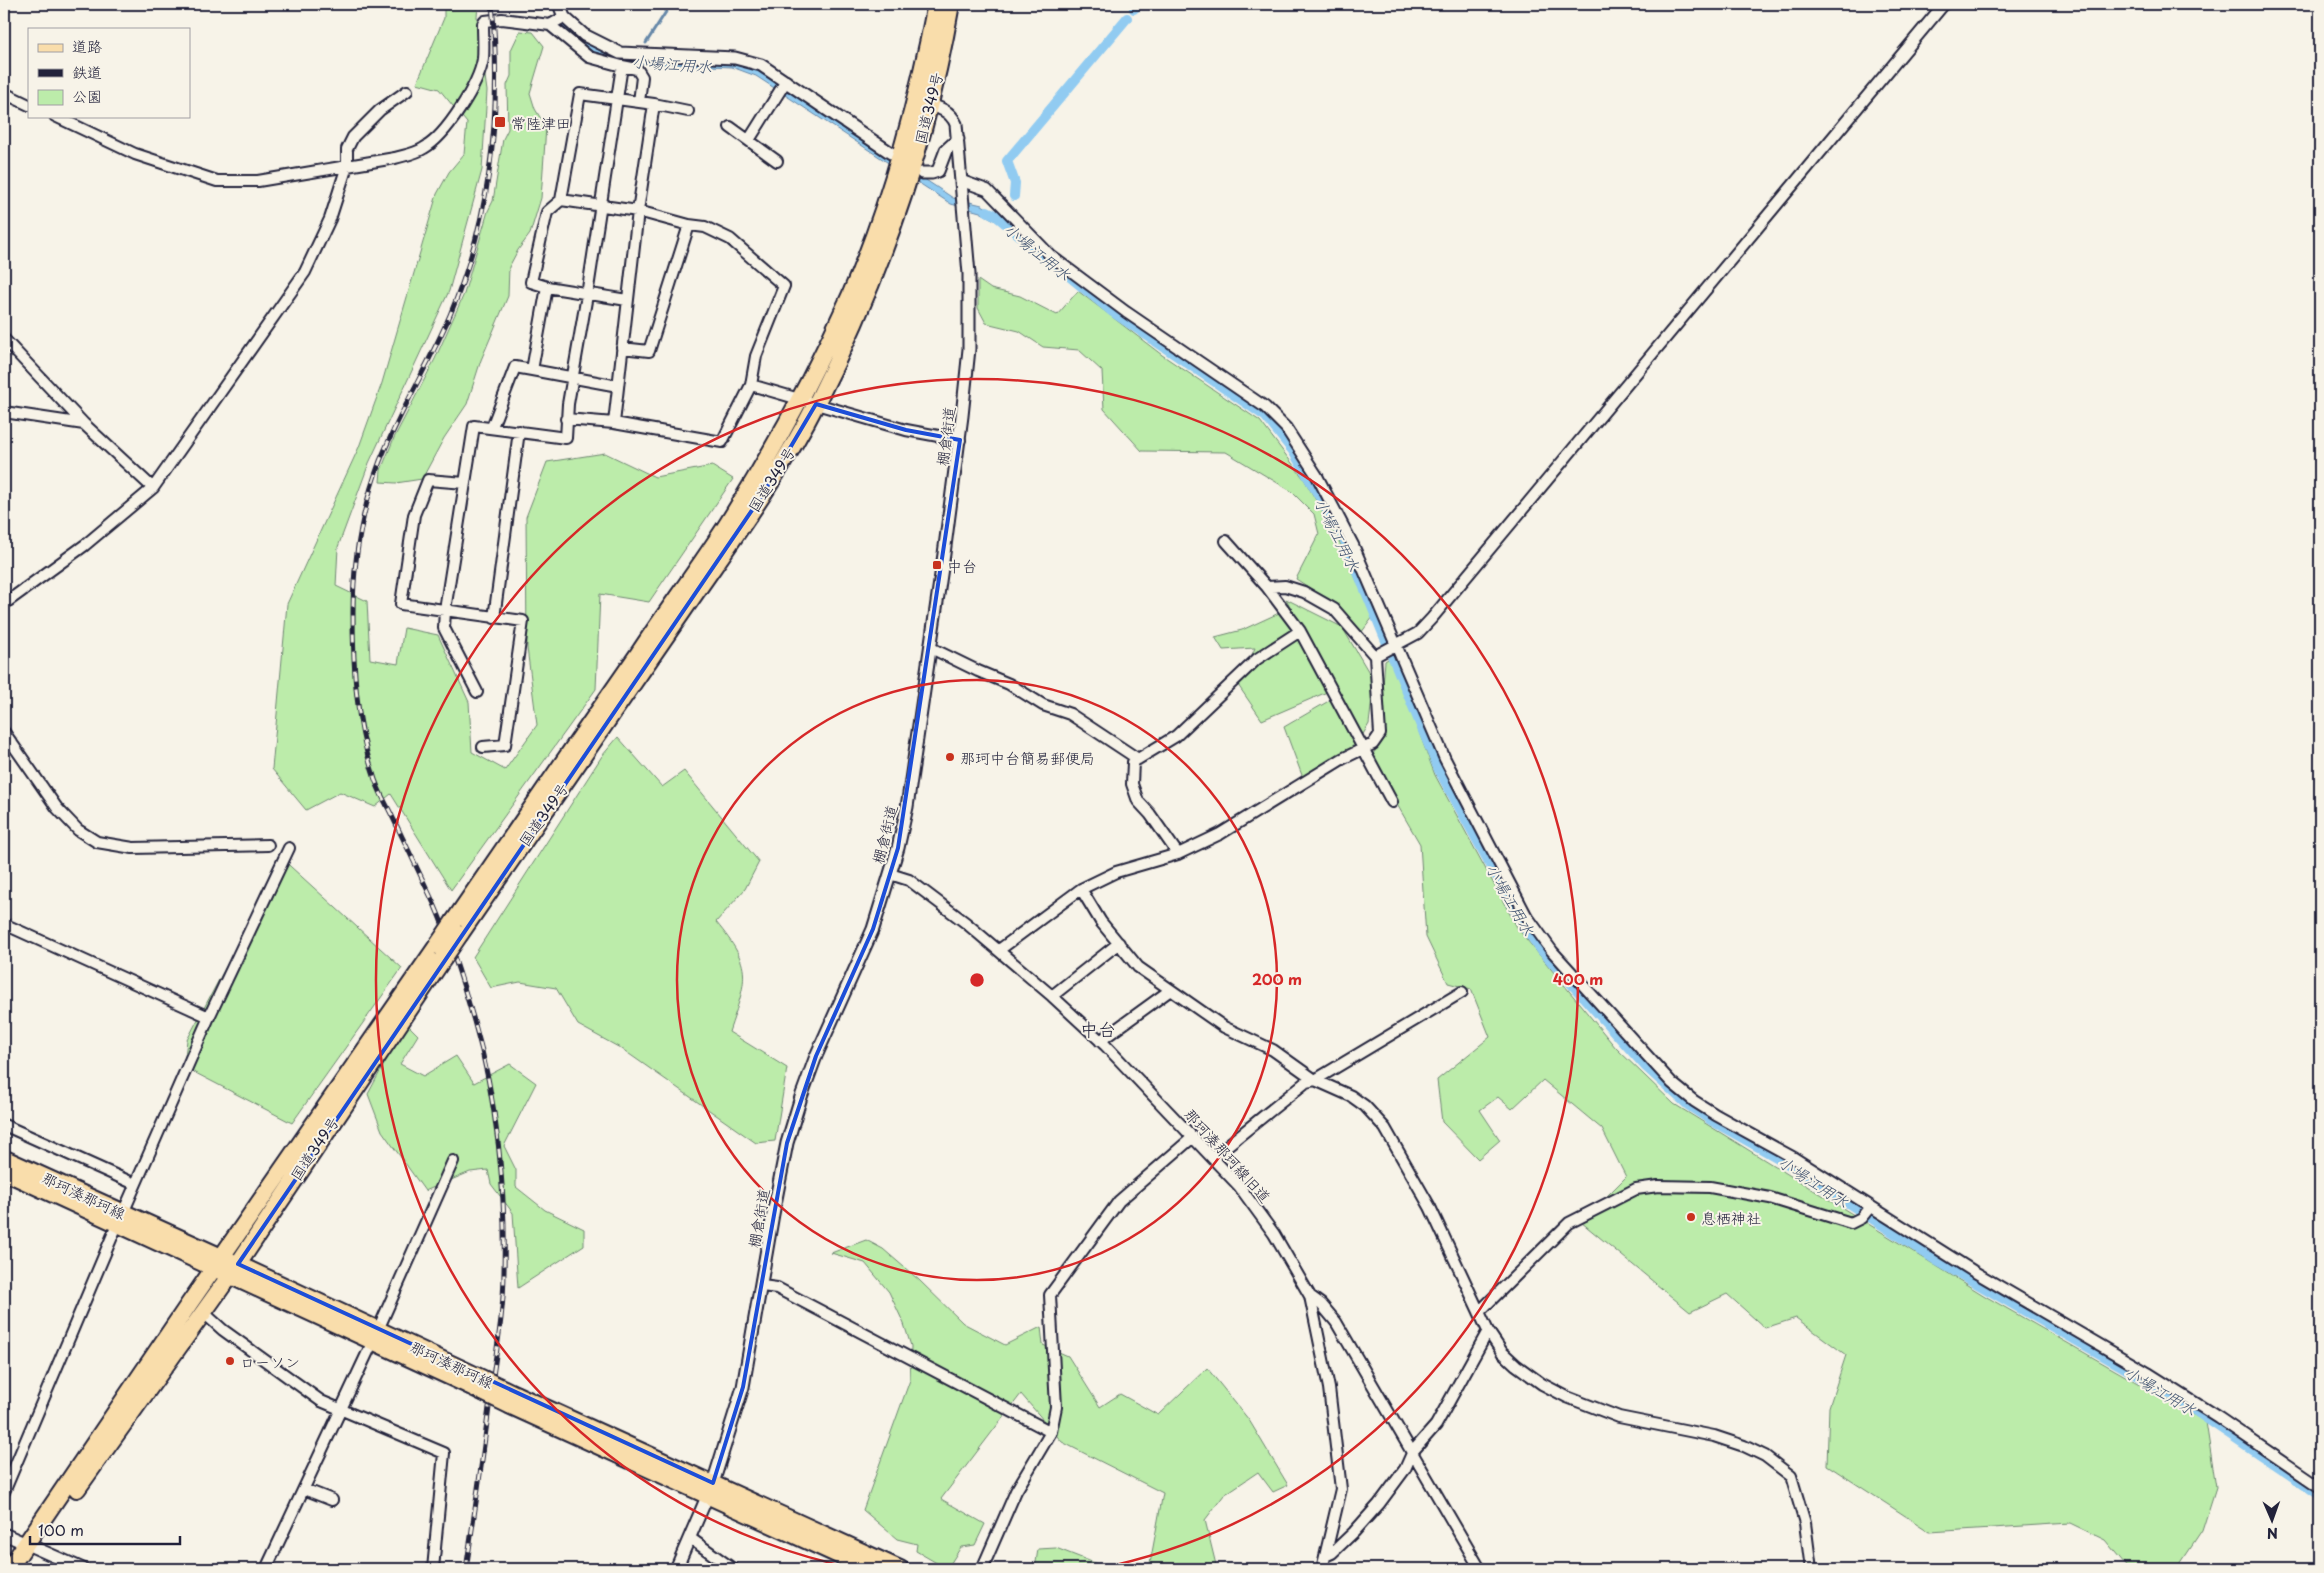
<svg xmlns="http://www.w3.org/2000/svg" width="2324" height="1573" font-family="'Playpen Sans','Klee One',sans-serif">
<rect width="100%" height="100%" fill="#f7f3e8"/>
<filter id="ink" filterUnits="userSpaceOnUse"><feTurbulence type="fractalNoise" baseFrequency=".02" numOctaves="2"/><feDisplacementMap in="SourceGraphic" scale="10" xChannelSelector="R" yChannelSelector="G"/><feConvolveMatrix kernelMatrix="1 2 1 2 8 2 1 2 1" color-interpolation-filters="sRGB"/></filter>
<g filter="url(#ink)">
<path fill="#bcecaa" stroke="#6f8772" d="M444,4H478L477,17L487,91L482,170L449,291L369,463L338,547L336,586L367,601L370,659L398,664L404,628L438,635L469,702L472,752L505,770L537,725L527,648L526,517L547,462L605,453L655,477L712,466L733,479L649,602L600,594L596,689L451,890L391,794L375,807L340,792L306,810L272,769L287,604L359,447L382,383L437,194L449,172L464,154L467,123L439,89L417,83L444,18Z
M520,31L533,32L544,46L530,93L535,109L546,127L541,198L530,234L518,250L509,267L508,296L481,360L467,404L444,438L422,479L396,483L380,482L381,470L394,438L435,359L464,294L488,211L493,201L503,139L508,129L507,85L511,76V50Z
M978,280L991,289L1020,296L1057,315L1078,291L1162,355L1260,421L1304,479L1341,545L1373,617L1361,633L1336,605L1296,579L1319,534L1314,514L1291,491L1226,452L1142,451L1104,409L1102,371L1079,350L1043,347L1019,331L986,323L978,308Z
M1286,599L1342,627L1374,681L1369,724L1362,736L1350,749L1303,778L1284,727L1339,695Z
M1279,613L1302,641L1327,692L1262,720L1238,685L1255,648L1223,650L1215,637L1242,630Z
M1391,657L1435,775L1518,929L1616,1048L1674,1104L1985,1296L2206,1422L2216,1487L2202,1531L2178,1567L2129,1569L2105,1540L2070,1523L1930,1532L1827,1465L1829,1407L1846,1355L1796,1318L1765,1328L1727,1294L1690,1312L1581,1222L1626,1177L1602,1129L1543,1080L1512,1109L1498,1097L1480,1110L1500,1140L1478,1159L1442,1122L1437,1080L1490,1037L1471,989L1448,983L1426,937L1420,844L1370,758L1385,737L1383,686L1385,661Z
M618,737L662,787L684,771L759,862L745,889L716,922C754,968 747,978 729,1032L787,1068L775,1141L756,1143L622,1049L578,1025L556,988L520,982L491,988L473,957L602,756Z
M280,857L402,968L292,1123L188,1069L185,1057L187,1040L257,908Z
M406,1023L418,1035L400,1064L423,1076L456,1056L474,1083L510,1064L536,1083L504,1146L516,1170V1187L545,1210L584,1229V1245L518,1288L513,1213L491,1184L488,1170L470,1172L425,1191L382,1131L368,1094Z
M866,1240L883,1249L919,1280L963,1323L1005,1345L1041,1327L1043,1345L1068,1356L1100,1407L1120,1394L1158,1415L1207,1368L1249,1420L1288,1485L1273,1492L1258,1472L1224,1495L1205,1520L1217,1569H1149L1163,1493L1062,1442L1021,1394L941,1499L985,1524L975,1545L961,1547L947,1569L916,1551L917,1544L897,1539L863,1510L910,1380L911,1346L904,1324L889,1292L865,1263L831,1253Z
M1056,1548L1110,1569H1035L1038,1549Z"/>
<path fill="#91cbf1" stroke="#6587a8" d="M618,56L733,62L760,70L953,198L982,205L1001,216L996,221L980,212L951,204L756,76L732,67L617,62Z"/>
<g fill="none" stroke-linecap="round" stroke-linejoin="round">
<path stroke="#6587a8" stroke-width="3" d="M646,43L671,4"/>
<path stroke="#91cbf1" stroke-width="10" d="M1134,9L1138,4
M561,24C577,49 602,59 630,60
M1014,196L1015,183L1007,161L1127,18
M987,211L995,215L1110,310L1265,416L1293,451L1345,541L1439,770L1525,928L1542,951L1645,1066L1688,1105L1714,1122L1785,1162L1939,1262L2172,1395L2320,1495"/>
<g stroke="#22223b" stroke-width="14">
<path id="minor" d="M622,66L637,69L642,77L639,102
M4,93L29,105
M654,104L688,111
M55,116L135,154L217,181H258L395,158C405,155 415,154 424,148C446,136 479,84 483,59C484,48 483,36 483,24L485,21L502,19L550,25L564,17
M730,127L777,161
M749,140L786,81
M962,181L987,190L1051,256L1126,312L1265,407L1286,428L1317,476L1353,545L1445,759L1526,915L1552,951L1672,1083L1694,1101L1716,1115L1794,1158L1973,1271L2148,1373L2219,1418L2320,1487
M547,287L531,282L547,212L561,200
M4,339L84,424L153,488
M622,348L649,351L689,225
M532,370L618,386
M751,385L906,430L960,440
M4,412L84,424
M566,419L614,423L722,442L751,385L756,356L784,286L730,239L705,227L689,225L638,211L561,200L580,94L654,104L638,211L614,423
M492,427L515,367L532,370L547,287L627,300
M465,483L428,480L414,515L401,604L523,621L505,745L483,747
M1226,541L1267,587L1300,631L1392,802
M4,604L85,545L153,488L305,272L330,219L347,166V149L353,137L380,110L407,91
M494,618L519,431
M931,648L978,671L1009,684L1043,705L1070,714L1138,759
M1375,656L1418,633L1432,618L1944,4
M477,692L444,628L445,610L474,426L566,438L568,404L587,295L622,66L589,57L550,25
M4,732L57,808L78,830L97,842L133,848L268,845
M1178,854L1150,814L1138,801L1132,784L1133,762L1176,736L1257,659L1300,631
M890,874L909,880L966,923L1052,996L1105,1045L1239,1186L1274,1234L1310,1296L1329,1388L1341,1489L1322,1569
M1081,889L1101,922L1138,967L1224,1027L1273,1050L1315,1080L1351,1096L1365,1106L1385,1128L1430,1207L1488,1331L1502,1352L1516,1365L1542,1384L1567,1397L1619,1417L1714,1436L1744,1446L1765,1456L1791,1476L1805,1523L1811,1569
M4,924L209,1017
M999,950L1081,889L1116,872L1178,854L1220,834L1342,759L1373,744L1380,734L1375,656L1334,609L1304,592L1285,586L1267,587
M1052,996L1119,943
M1100,1041L1169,991
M4,1125L135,1184
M1213,1157L1306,1082L1315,1080L1462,992
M123,1213L209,1017L289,848
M762,1286L777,1288L1051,1432
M1310,1296L1321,1304L1336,1322L1480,1569
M203,1312L223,1330L321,1401L444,1453L433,1569
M1479,1312L1569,1223L1636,1189L1658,1186L1710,1187L1770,1198L1851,1223L1861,1218L1870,1207
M304,1489L332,1500
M4,1492L117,1225
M690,1538L733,1569
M1325,1556L1332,1553L1354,1532L1379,1504L1405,1469L1413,1451L1436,1425L1488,1331
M266,1569L373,1341L453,1161
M982,1569L1016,1491L1051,1432L1056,1407L1050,1295L1119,1201L1193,1137"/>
</g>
<g stroke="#22223b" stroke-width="15">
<path id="tertiary" d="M559,4L564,17L584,35L620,53L735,58L761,65L891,153
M922,173H932L938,171L946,150L958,139
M4,1534L83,1569
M676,1569L713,1483L743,1387L773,1214L787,1143L801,1097L816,1056L873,929L898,848L907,807L944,554L962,416L969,349V274L956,124C950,110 938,107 924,104"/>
</g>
<g stroke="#22223b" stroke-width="19">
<path id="primary" d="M4,1158L238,1264L474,1374
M4,1172L469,1386
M516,1394L901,1569
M510,1406L868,1569"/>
</g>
<g stroke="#22223b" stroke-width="20">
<path id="trunk" d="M454,921C515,832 577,742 639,653C668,609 700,567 728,523C774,450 815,374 850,296C891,202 917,104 936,4
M460,934C535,825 610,717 685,608C731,541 780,475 817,402C881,276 927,143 951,4
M77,1489L238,1264L443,959
M9,1569L189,1304L437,946"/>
</g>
<use href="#minor" stroke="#f7f3e8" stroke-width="10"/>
<use href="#tertiary" stroke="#f7f3e8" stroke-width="11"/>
<use href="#primary" stroke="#f9ddab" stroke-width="15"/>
<use href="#trunk" stroke="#f9ddab" stroke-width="16"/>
<g stroke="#22223b" stroke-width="5">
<path id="rail" d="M466,1569C476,1505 485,1440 493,1376C498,1341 504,1306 504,1271C506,1190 497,1099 474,1021C463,983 451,943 435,906C421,876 407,847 393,818C386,803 377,789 373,773C356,722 353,667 353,613C353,562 362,509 380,461C400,411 429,364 450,315C492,215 502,110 492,4"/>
</g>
<use href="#rail" stroke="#f7f3e8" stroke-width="3" stroke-dasharray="9" stroke-linecap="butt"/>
<g stroke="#22223b" stroke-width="19" stroke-linecap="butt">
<path id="primary-bridge" d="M474,1374L516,1394
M469,1386L510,1406"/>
</g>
<g stroke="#22223b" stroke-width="20" stroke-linecap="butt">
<path id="trunk-bridge" d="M437,946L454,921
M443,959L460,934"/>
</g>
<use href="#primary-bridge" stroke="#f9ddab" stroke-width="15"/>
<use href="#trunk-bridge" stroke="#f9ddab" stroke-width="16"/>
</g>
</g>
<path fill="none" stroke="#1d4ed8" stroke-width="4" stroke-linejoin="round" d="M816,404L906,430L960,440L898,848L873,929L816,1056L787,1143L743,1387L713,1483L238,1264L761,497Z"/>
<g fill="none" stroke="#d62828" stroke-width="2.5">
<circle cx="977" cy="980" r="300"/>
<path d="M857 1569A601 601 0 1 1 1097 1569"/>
</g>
<g fill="#c8321e" stroke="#f7f3e8" stroke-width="2">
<rect x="494" y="116" width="12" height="12" rx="2.5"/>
<rect x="932" y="560" width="10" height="10" rx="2.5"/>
<circle cx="950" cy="757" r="5"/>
<circle cx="1691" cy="1217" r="5"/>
<circle cx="230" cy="1361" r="5"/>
</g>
<g text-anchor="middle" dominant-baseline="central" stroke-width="4" stroke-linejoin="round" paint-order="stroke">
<g font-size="15" fill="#22223b" stroke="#f7f3e8">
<text transform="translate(928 108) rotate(-76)">国道349号</text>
<text transform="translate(945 436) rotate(-83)">棚倉街道</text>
<text transform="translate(771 479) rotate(-58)">国道349号</text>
<text transform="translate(543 814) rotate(-55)">国道349号</text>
<text transform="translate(884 834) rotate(-76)">棚倉街道</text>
<text transform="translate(314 1148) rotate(-56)">国道349号</text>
<text transform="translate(1228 1155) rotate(48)">那珂湊那珂線旧道</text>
<text transform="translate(84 1195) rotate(25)">那珂湊那珂線</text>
<text transform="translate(758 1218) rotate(-80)">棚倉街道</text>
<text transform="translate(452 1364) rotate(25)">那珂湊那珂線</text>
</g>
<g font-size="15" fill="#22223b" stroke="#f7f3e8" text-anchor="start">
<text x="511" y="122">常陸津田</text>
<text x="947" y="565">中台</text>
<text x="960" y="757">那珂中台簡易郵便局</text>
<text x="1701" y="1217">息栖神社</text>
<text x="240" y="1361">ローソン</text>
</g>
<g font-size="16" font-style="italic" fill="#435572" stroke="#f7f3e8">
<text transform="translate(672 63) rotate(4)">小場江用水</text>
<text transform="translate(1038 251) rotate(39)">小場江用水</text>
<text transform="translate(1338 534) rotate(63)">小場江用水</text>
<text transform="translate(1511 899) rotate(60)">小場江用水</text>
<text transform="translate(1814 1181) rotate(33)">小場江用水</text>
<text transform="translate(2161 1390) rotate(31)">小場江用水</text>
</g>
<g font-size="18" fill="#22223b" stroke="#f7f3e8">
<text x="1098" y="1028">中台</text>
</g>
</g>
<circle cx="977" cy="980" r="8" fill="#d62828" stroke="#f7f3e8" stroke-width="2.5"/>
<g font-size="15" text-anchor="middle" font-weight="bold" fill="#d62828" stroke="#f7f3e8" stroke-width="4" stroke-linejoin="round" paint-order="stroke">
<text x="1277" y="985">200 m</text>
<text x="1578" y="985">400 m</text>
</g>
<rect width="2324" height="1573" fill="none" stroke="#f7f3e8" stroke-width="20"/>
<rect x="10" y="10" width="2304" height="1553" fill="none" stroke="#22223b" stroke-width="2" filter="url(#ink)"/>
<rect x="28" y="28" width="162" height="90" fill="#f7f3e8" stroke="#a29fa3"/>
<rect x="38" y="44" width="25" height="8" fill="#f9ddab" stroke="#a29fa3"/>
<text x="72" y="52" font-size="15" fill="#22223b">道路</text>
<rect x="38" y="69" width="25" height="8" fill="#22223b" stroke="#a29fa3"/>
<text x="72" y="78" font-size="15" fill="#22223b">鉄道</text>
<rect x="38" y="90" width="25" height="15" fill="#bcecaa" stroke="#a29fa3"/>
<text x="72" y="102" font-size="15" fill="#22223b">公園</text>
<g transform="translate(2272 1520) rotate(178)" stroke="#f7f3e8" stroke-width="4" paint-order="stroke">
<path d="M0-4L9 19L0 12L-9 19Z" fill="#22223b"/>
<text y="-8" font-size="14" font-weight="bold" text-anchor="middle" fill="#22223b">N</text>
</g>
<path d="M30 1536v8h150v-8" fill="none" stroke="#22223b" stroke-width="2.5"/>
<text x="38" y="1536" font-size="15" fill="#22223b" stroke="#f7f3e8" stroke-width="4" paint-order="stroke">100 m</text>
</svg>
